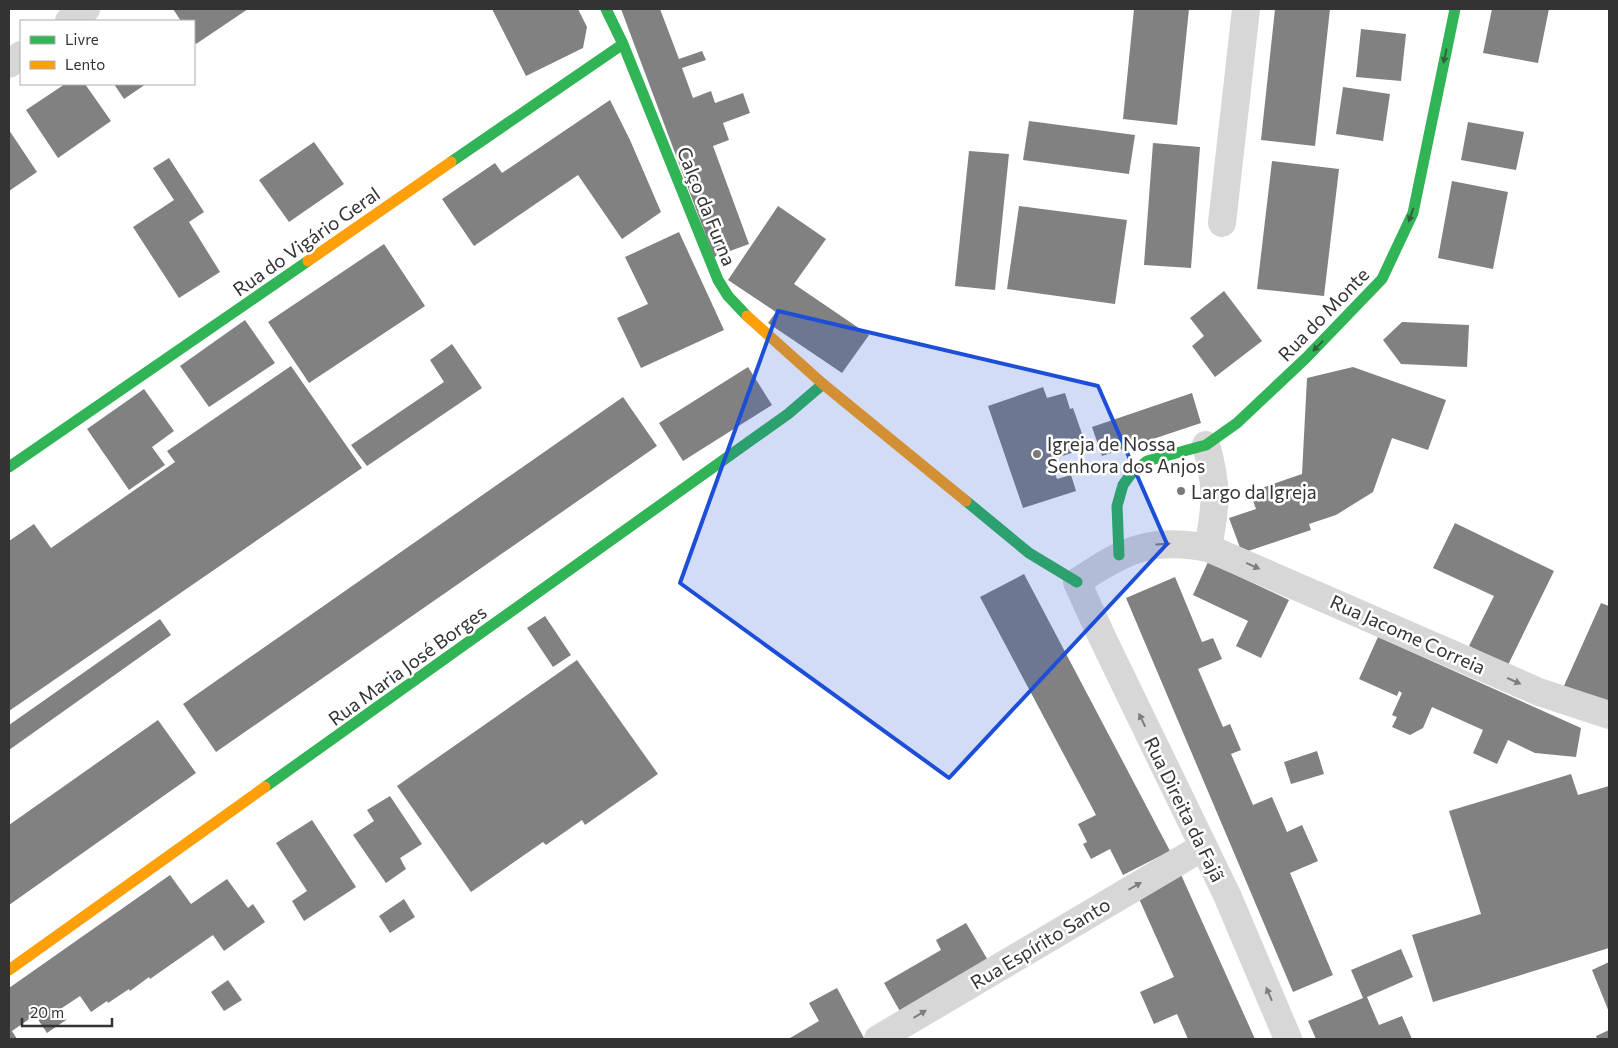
<svg xmlns="http://www.w3.org/2000/svg" width="1618" height="1048" font-family="Commissioner,sans-serif">
<rect width="100%" height="100%" fill="#fff"/>
<path fill="#818181" d="M173,9H248L196,44L194,40V21H181Z
M492,9H578L587,27L583,48L526,76Z
M621,9H660L679,59L702,51L706,60L682,68L693,98L711,91L715,103L743,93L750,113L723,123L729,140L713,146L749,244L714,257Z
M1134,9H1189L1177,125L1123,119Z
M1275,9H1330L1315,146L1261,140Z
M1492,9H1549L1538,63L1483,53Z
M1361,29L1406,34L1401,81L1356,77Z
M65,84H85L111,121L58,158L26,110Z
M114,84H146L124,99Z
M1343,87L1390,94L1383,141L1336,134Z
M610,100L630,140L661,212L622,239L578,175L474,246L442,199L495,163L502,173Z
M1029,121L1135,135L1129,174L1023,160Z
M1468,122L1524,132L1516,170L1461,160Z
M9,130L37,172L9,191Z
M314,142L344,184L289,222L259,180Z
M1153,143L1200,147L1191,268L1144,265Z
M969,151L1009,154L995,290L955,286Z
M169,158L204,212L189,222L220,272L179,298L133,227L174,200L153,168Z
M1272,161L1339,169L1324,296L1257,289Z
M1452,181L1508,192L1493,269L1438,258Z
M778,206L826,239L794,284L869,335L842,373L768,323L776,312L728,280Z
M1019,206L1127,220L1115,304L1007,289Z
M679,232L724,330L641,368L617,318L648,304L625,257Z
M384,244L425,306L309,383L268,322Z
M1224,291L1262,341L1215,377L1192,346L1204,336L1190,318Z
M245,320L275,363L209,407L180,366Z
M1402,322L1469,325L1467,367L1401,364L1383,340Z
M452,344L482,388L367,466L351,445L444,382L430,360Z
M291,366L362,468L9,711V541L34,524L51,548L175,462L167,451Z
M748,367L772,405L683,461L659,423Z
M1353,367L1446,400L1428,450L1392,438L1373,492L1336,515L1309,524L1311,530L1242,553L1229,518L1256,509L1250,492L1302,474L1307,378Z
M1043,387L1047,398L1065,393L1070,409L1073,408L1087,448L1050,460L1057,479L1071,475L1076,491L1023,508L988,406Z
M144,389L174,431L152,447L165,465L129,490L87,429Z
M1192,393L1201,423L1102,456L1092,427Z
M623,397L657,446L216,752L183,704Z
M1455,523L1554,571L1508,665L1469,646L1494,596L1433,568Z
M1208,562L1289,600L1261,658L1236,646L1248,621L1193,595Z
M1024,574L1170,851L1123,875L1110,849L1091,859L1083,844L1087,842L1078,824L1096,815L980,597Z
M1175,577L1202,642L1213,638L1222,659L1198,669L1223,727L1230,724L1241,750L1231,754L1253,805L1272,797L1287,832L1302,825L1318,861L1290,873L1333,975L1293,992L1126,598Z
M1601,603L1609,606V708L1563,688Z
M545,616L571,655L553,667L527,628Z
M160,619L171,635L9,750V725Z
M1378,637L1581,728L1576,757L1535,753L1508,740L1497,764L1473,753L1483,730L1432,707L1423,728L1410,735L1392,727L1397,717L1392,715L1402,693L1399,691L1397,696L1359,679Z
M577,660L658,774L585,825L582,820L546,845L543,842L471,892L397,786Z
M158,720L196,773L9,905V825Z
M1317,751L1324,774L1291,784L1284,762Z
M1571,774L1578,795L1609,786V948L1433,1002L1412,935L1481,914L1449,811Z
M390,796L422,844L400,858L406,869L386,883L353,835L374,821L367,810Z
M312,820L356,887L304,921L292,901L307,891L276,843Z
M1178,868L1255,1039H1188L1177,1014L1154,1024L1140,992L1174,977L1136,892Z
M170,875L191,904L227,879L248,908L253,904L265,922L224,951L213,935L150,979L149,977L130,991L129,989L108,1003L107,1001L91,1012L80,996L59,1010L66,1020L47,1033L35,1015L12,1031L17,1039H9V988Z
M404,899L415,917L390,933L379,916Z
M966,923L989,962L901,1013L884,983L941,950L936,940Z
M1401,949L1413,977L1367,997L1379,1025L1402,1016L1412,1039H1316L1308,1021L1363,998L1351,970Z
M1609,962V1012L1592,970Z
M228,980L242,1000L224,1011L211,992Z
M837,988L864,1038L861,1039H790V1038L819,1021L809,1003Z
M1609,1030V1039H1597L1596,1036Z"/>
<g fill="none" stroke-linecap="round" stroke-linejoin="round">
<path stroke="#d7d7d7" stroke-width="28" d="M69,21L86,9
M9,64L21,55
M1222,223L1246,9
M1206,445C1218,486 1216,506 1208,548
M878,1039L1203,847
M1288,1039L1227,895L1102,637L1077,582C1124,550 1151,537 1208,548L1539,692L1609,715"/>
<path stroke="#30b455" stroke-width="11" d="M606,9L623,44L718,280L728,296L747,316
M451,162L623,44
M9,467L308,261
M966,501L1029,553L1077,582
M1119,555L1117,506L1123,485L1131,474L1147,461L1206,445L1237,423L1306,358L1382,279L1413,213L1455,9
M265,787L788,414L823,384"/>
<path stroke="#ff9f0a" stroke-width="11" d="M308,261L451,162
M747,316L823,384L966,501
M9,970L265,787"/>
</g>
<defs><path id="oneway-solid" d="M-6-.8H1V-3.2L6.5 0L1 3.2V.8H-6Z" transform="scale(1.25)"/></defs>
<g fill="#32603f">
<use href="#oneway-solid" transform="translate(1445 56) rotate(102)"/>
<use href="#oneway-solid" transform="translate(1411 215) rotate(110)"/>
<use href="#oneway-solid" transform="translate(1318 346) rotate(134)"/>
</g>
<g fill="#7d7d7d">
<use href="#oneway-solid" transform="translate(1163 544) rotate(-3)"/>
<use href="#oneway-solid" transform="translate(1253 566) rotate(24)"/>
<use href="#oneway-solid" transform="translate(1514 681) rotate(24)"/>
<use href="#oneway-solid" transform="translate(1142 720) rotate(-116)"/>
<use href="#oneway-solid" transform="translate(1135 886) rotate(-30)"/>
<use href="#oneway-solid" transform="translate(1269 994) rotate(-113)"/>
<use href="#oneway-solid" transform="translate(920 1014) rotate(-31)"/>
</g>
<path fill="#1d4ed8" fill-opacity="0.2" stroke="#1d4ed8" stroke-width="4" stroke-linejoin="round" d="M778,311L1098,386L1167,544L949,778L680,583Z"/>
<g fill="#7a7a7a" stroke="#fff" stroke-width="2">
<circle cx="1037" cy="454" r="5"/>
<circle cx="1181" cy="491" r="5"/>
</g>
<g text-anchor="middle" dominant-baseline="central" stroke-width="5" stroke-linejoin="round" paint-order="stroke">
<g font-size="19" fill="#333" stroke="#fff">
<text transform="translate(707 206) rotate(68)">Calço da Furna</text>
<text transform="translate(306 241) rotate(-35)">Rua do Vigário Geral</text>
<text transform="translate(1323 314) rotate(-46)">Rua do Monte</text>
<text transform="translate(1408 634) rotate(24)">Rua Jacome Correia</text>
<text transform="translate(407 665) rotate(-36)">Rua Maria José Borges</text>
<text transform="translate(1185 809) rotate(64)">Rua Direita da Fajã</text>
<text transform="translate(1040 943) rotate(-31)">Rua Espírito Santo</text>
</g>
<g font-size="19" fill="#333" stroke="#fff" text-anchor="start">
<text x="1047" y="443">Igreja de Nossa<tspan x="1047" dy="22">Senhora dos Anjos</tspan></text>
<text x="1191" y="491">Largo da Igreja</text>
</g>
</g>
<rect width="1618" height="1048" fill="none" stroke="#333333" stroke-width="20"/>
<rect x="20" y="20" width="175" height="65" fill="#ffffff" stroke="#adadad"/>
<rect x="30" y="36" width="25" height="8" fill="#30b455" stroke="#adadad"/>
<text x="65" y="45" font-size="15" fill="#333333">Livre</text>
<rect x="30" y="61" width="25" height="8" fill="#ff9f0a" stroke="#adadad"/>
<text x="65" y="70" font-size="15" fill="#333333">Lento</text>
<path d="M22 1018v8h90v-8" fill="none" stroke="#333333" stroke-width="2.5"/>
<text x="30" y="1018" font-size="15" fill="#333333" stroke="#ffffff" stroke-width="4" paint-order="stroke">20 m</text>
</svg>
